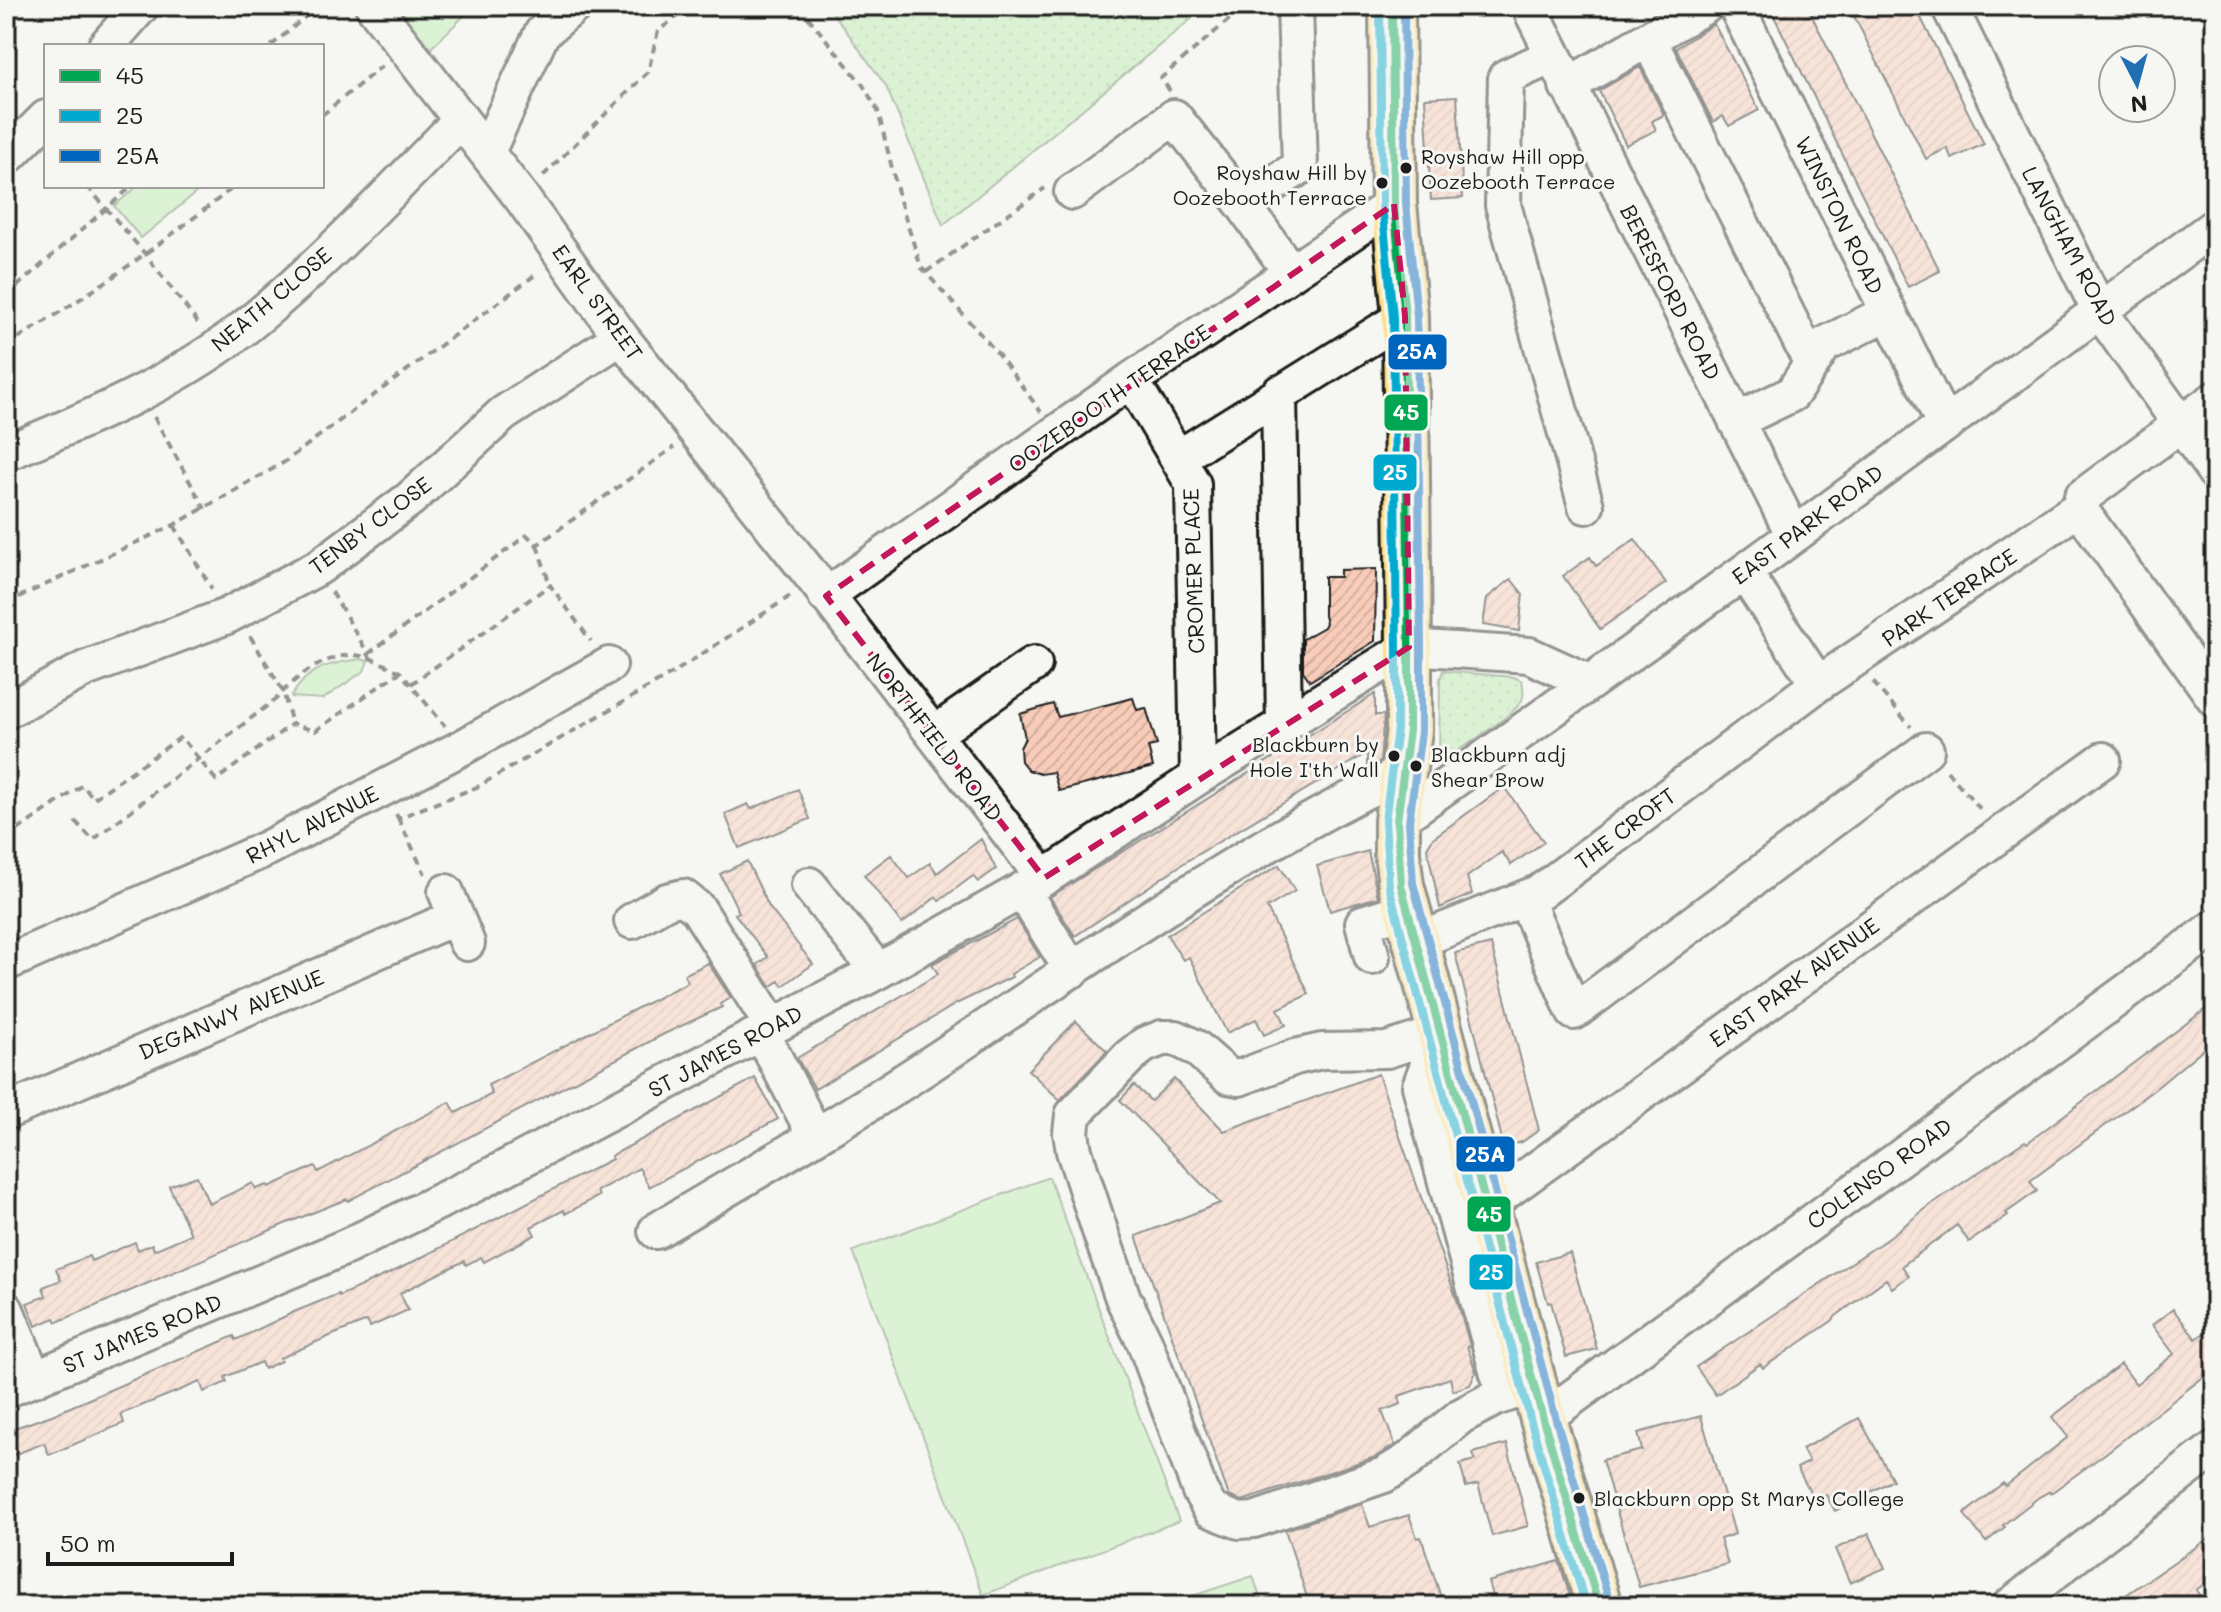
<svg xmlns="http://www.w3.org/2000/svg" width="2221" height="1612" font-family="Mali,sans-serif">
<defs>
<pattern id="grass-dots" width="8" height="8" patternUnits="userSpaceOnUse" patternTransform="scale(2)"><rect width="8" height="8" fill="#bbeeaf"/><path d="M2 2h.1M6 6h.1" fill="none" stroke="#a0cc96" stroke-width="1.8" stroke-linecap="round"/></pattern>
<pattern id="building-hatch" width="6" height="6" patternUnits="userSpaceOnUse" patternTransform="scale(2)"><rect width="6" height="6" fill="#f8ccb9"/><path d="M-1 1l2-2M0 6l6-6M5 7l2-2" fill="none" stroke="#d4af9e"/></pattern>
</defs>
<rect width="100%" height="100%" fill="#f6f6f2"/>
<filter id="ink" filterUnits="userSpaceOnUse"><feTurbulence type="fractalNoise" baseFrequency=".0125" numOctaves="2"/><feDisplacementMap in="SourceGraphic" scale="16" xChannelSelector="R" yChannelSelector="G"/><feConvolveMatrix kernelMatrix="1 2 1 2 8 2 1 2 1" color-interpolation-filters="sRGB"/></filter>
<g filter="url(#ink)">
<path fill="url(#grass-dots)" stroke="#6c8566" stroke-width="2" d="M828,6H1207L943,225L886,86Z
M1443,671L1514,677L1522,681C1523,688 1525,694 1522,700C1513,717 1457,751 1439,763L1440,679Z"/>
<path fill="#bbeeaf" stroke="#6c8566" stroke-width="2" d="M390,6H474L428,51Z
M138,186H204L141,238L114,206Z
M361,659L368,661L364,671L323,699L291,697C308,667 328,664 361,659Z
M1049,1177L1179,1521L983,1595L853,1251Z
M1253,1576L1263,1606H1162Z"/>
<path fill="url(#building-hatch)" stroke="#1c1c1c" stroke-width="2" d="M1769,6H1807L1940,271L1908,287Z
M1849,6H1915L1984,144L1952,159L1947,148L1926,159Z
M1714,24L1759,110L1729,126L1723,116L1713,122L1676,48Z
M1640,67L1664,115L1652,121L1656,130L1626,145L1599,91Z
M1457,96L1463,198L1431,200L1425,98Z
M1635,539L1666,583L1600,629L1563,576L1590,557L1596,566Z
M1376,569L1375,641L1310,681L1303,671V639L1324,627L1326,623L1324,616V577H1340V570Z
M1511,579L1523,594L1519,631L1483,625L1487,598Z
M1375,694V715H1384L1380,762L1367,768V753L1190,859L1075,936L1050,897Z
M1133,698L1137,710L1146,708L1157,745L1148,747L1153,767L1059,791L1053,772L1040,774L1028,770L1021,761L1020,748L1025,738L1020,714L1053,704L1058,717Z
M1504,787L1544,842L1511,865L1502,852L1467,877L1472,894L1440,908L1427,848L1433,838Z
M798,789L810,819L739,848L725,814L748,804L751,809Z
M981,839L996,869L978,882L973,876L939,901L936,897L902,924L864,875L891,855L909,878L930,863L937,873Z
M1368,851L1378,897L1330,911L1317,866Z
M747,861L769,907L813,964L783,986L779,981L771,987L757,965L768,957L735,914L739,912L720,874Z
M1279,865L1295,891L1267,908L1309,994L1278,1009L1286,1025L1264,1035L1256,1019L1227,1033L1189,957L1183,960L1167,935Z
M1017,919L1040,957L1011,974L1012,977L956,1004L815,1089L797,1058L938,974L932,964Z
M1491,944L1539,1130L1522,1142L1504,1147L1455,953Z
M708,963L731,998L720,1004L722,1007L664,1034L348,1201L347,1199L287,1223L93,1307L57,1322L55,1318L36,1326L27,1303L46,1296L43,1287L61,1280L56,1269L89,1256L91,1261L135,1242L138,1250L152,1244L154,1250L191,1234L169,1186L197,1176L209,1204L253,1183L256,1189L268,1185L269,1187L315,1166L318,1172L450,1102L456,1113L492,1094L488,1085L688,982L684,975Z
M2215,1002V1039L2155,1089L2030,1181L2037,1191L2006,1213L2008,1215L1969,1242L1957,1225L1902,1266L1909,1276L1892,1288L1886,1279L1836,1316L1832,1321L1763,1368L1760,1364L1716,1395L1696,1367L1884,1241L1933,1203L2025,1141L2027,1143Z
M1076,1021L1107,1051L1060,1100L1028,1070Z
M1378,1074L1458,1303L1470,1346H1467L1476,1372L1470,1385L1453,1391L1450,1378L1399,1396L1401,1404L1382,1411L1395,1445L1375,1457L1242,1501L1229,1496L1136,1236L1220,1203L1120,1100L1134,1085L1151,1101L1174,1079L1224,1131Z
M755,1078L778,1119L649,1187L639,1168L597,1191L599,1196L565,1214L564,1210L531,1227L535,1235L484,1262L481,1257L466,1265L464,1261L400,1293L408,1310L370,1327L367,1321L330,1336L280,1358L281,1361L264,1369L261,1362L225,1377L227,1382L204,1392L200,1382L121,1414L124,1423L49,1455L44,1443L6,1458V1431L52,1415L234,1336L236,1340L294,1312L338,1294L339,1296L399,1269L612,1159L611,1156Z
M1570,1253L1597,1349L1566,1357L1551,1302L1548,1303L1536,1262Z
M2173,1309L2196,1339L2215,1325V1368L2106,1453L2051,1493L2050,1491L2039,1497L2003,1525L2005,1527L1986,1542L1964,1514L2003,1483L2006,1486L2068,1437L2052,1417L2121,1364L2136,1384L2174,1354L2152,1325Z
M1701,1416L1735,1534L1720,1539L1728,1564L1639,1587L1602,1460L1642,1450L1638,1433Z
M1859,1418L1893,1480L1835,1511L1826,1495L1815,1501L1797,1468L1809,1462L1802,1449Z
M1507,1444L1528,1526L1492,1536L1478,1484L1466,1487L1460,1464L1475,1460L1473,1453Z
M1362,1504L1370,1527L1409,1515L1417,1538L1421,1537L1442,1600L1423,1606H1310L1285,1530Z
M1869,1533L1885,1568L1850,1583L1835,1549Z
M2215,1534V1576L2196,1590L2207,1606H2110Z
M1559,1561L1573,1606H1495L1488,1582Z"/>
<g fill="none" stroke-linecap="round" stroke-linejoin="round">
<g stroke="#1c1c1c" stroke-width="40">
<path id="minor" d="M373,6L521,197L621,337L815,580L1044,878
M1529,6L1793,534
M1736,6L1944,423
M1949,6L2099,310L2215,472
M1649,40L1812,364
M106,46L141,6
M1552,56L1506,77L1503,205L1586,506
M1567,86L1705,6
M487,152L542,33L574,6
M6,158L46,118
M1072,192L1174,117L1242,203L1291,273
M1242,203L1300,167L1295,6
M1131,380L1193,484L1198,777
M1279,393L1284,726
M1736,421L1792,394L1824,345L1889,312
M6,453C86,420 170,385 239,332C319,269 389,193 460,121
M1178,458L1405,316
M2079,508L2215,699
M2079,508L2082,497L2215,399
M1744,572L1818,684
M826,596L1131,380L1394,204
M6,711L85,669L227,616L319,567L410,499L503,414L621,337
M934,734L1034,664
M1397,821L1744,572L2215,226
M809,885L878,971
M1022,890L1072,970
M446,892L467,943
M1525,898L1574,1012L1926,750
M632,921L667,901L683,897L698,909L773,1027
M1415,942L1540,892L1818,684L2079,508
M1372,957L1363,923L1407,909
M6,963L268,848L463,747L609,665
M761,1032L815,1135
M1440,1033L1387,1050L1322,1051L1295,1057L1239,1078L1228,1076L1196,1048L1176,1038H1162L1144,1045L1130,1056L1073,1115L1071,1133L1074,1151L1101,1234L1123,1298L1145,1343L1200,1491L1211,1510L1239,1521L1254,1520L1384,1475L1407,1461L1461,1416L1495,1398L1535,1385
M1440,1033L1420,1086L1498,1374L1535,1385
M6,1112L456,917
M1486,1206L2103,760
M656,1231C749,1175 845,1121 935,1061C1088,960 1238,851 1404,772
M6,1310L34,1379
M6,1390L348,1246L475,1184L878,971L1044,878L1198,777L1409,647L1529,655L1588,682
M1543,1419L2215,927
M2010,1606L2215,1448"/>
</g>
<g stroke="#1c1c1c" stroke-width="50">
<path id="major" d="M1392,6L1394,204L1405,316L1409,647V730L1397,821V853L1401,885L1543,1419L1599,1606"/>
</g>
<path stroke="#1c1c1c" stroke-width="4" stroke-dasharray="8 6" stroke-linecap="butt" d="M799,6L863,85L878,111L900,201L921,267L998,354L1041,412
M6,21L19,6
M271,46L318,6
M1170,91L1161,78L1245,6
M322,115L382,66
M543,176L648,72L658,31L691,6
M87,186L146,255L201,327
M926,272L1045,188
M6,296L132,186
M6,345C87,298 161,244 235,186
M154,417L205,509
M174,525L212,589
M537,545L550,585
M332,592L370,657
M6,603L174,525L283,463L539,272
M250,636L283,691L292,724
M368,654L527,535L537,545L674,447
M1873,682L1911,727
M411,684L550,585L591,641
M1947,771L1983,812
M396,814L398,818L477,787L673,673L792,595
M398,818L425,874
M75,821L93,840L276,699C294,678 323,656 352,655C369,655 385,665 400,672
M6,838L83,785L93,799L181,737L216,780L292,724L315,731L400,672L445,726"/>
<use href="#minor" stroke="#f6f6f2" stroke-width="34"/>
<use href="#major" stroke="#ffdf80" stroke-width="44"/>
<g stroke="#f6f6f2" stroke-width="14">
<path id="bus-1" d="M1392,6L1394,204L1405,316L1409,647V730L1397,821L1401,885L1543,1419L1599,1606"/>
</g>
<g stroke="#f6f6f2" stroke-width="14">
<path id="bus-2" d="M1380,6L1382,204L1393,317L1397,647V729L1385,821L1389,886L1531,1422L1586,1606"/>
</g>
<g stroke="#f6f6f2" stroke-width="14">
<path id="bus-3" d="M1404,6L1406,203L1417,316L1421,647V732L1409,822L1413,883L1555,1416L1610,1603"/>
</g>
<use href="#bus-1" stroke="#00a651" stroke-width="8"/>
<use href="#bus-2" stroke="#00a9ce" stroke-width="8"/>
<use href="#bus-3" stroke="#0065bd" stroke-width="8"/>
</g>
</g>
<path d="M0 0H2221V1612H0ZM1394,204L1405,316L1409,647L1044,878L826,596Z" fill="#f6f6f2" fill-opacity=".55" fill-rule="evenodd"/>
<path fill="none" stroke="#c2185b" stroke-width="6" stroke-dasharray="16 10" stroke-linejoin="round" d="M1394,204L1405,316L1409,647L1044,878L826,596Z"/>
<g fill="#1c1c1c" stroke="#f6f6f2" stroke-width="3">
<circle cx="1406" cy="168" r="7"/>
<circle cx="1382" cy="183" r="7"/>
<circle cx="1394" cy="756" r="7"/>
<circle cx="1416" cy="766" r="7"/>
<circle cx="1579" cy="1498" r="7"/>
</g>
<g text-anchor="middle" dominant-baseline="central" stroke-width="6" stroke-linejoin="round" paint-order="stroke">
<g font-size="20" fill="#1c1c1c" stroke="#f6f6f2" text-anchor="start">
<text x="1421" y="156">Royshaw Hill opp<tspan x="1421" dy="25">Oozebooth Terrace</tspan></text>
<text x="1367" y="172" text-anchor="end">Royshaw Hill by<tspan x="1367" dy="25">Oozebooth Terrace</tspan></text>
<text x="1379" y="744" text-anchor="end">Blackburn by<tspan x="1379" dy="25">Hole I'th Wall</tspan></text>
<text x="1431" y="754">Blackburn adj<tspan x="1431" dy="25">Shear Brow</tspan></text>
<text x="1594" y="1498">Blackburn opp St Marys College</text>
</g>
<g font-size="22" fill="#1c1c1c" stroke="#f6f6f2">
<text transform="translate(1840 215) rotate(64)">WINSTON ROAD</text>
<text transform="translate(2070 246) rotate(62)">LANGHAM ROAD</text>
<text transform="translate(1671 292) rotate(63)">BERESFORD ROAD</text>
<text transform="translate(271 299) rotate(-40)">NEATH CLOSE</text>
<text transform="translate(598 302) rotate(54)">EARL STREET</text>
<text transform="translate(1109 398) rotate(-35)">OOZEBOOTH TERRACE</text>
<text transform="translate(1807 524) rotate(-37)">EAST PARK ROAD</text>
<text transform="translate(370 525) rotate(-37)">TENBY CLOSE</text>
<text transform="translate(1193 571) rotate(-92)">CROMER PLACE</text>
<text transform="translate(1949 597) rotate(-34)">PARK TERRACE</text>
<text transform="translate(935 737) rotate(52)">NORTHFIELD ROAD</text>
<text transform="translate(312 824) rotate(-27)">RHYL AVENUE</text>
<text transform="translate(1625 828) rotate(-37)">THE CROFT</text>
<text transform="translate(1794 982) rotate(-36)">EAST PARK AVENUE</text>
<text transform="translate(231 1014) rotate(-23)">DEGANWY AVENUE</text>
<text transform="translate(725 1051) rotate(-28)">ST JAMES ROAD</text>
<text transform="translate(1879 1173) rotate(-36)">COLENSO ROAD</text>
<text transform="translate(142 1333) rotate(-23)">ST JAMES ROAD</text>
</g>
</g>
<g stroke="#f6f6f2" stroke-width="3">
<rect x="1387" y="333" width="61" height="38" rx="8" fill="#0065bd"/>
<rect x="1383" y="393" width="46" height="39" rx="8" fill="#00a651"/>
<rect x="1372" y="453" width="46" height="39" rx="8" fill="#00a9ce"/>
<rect x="1455" y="1135" width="61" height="38" rx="8" fill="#0065bd"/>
<rect x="1466" y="1195" width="46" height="38" rx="8" fill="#00a651"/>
<rect x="1468" y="1253" width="46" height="38" rx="8" fill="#00a9ce"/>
</g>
<g font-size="22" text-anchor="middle" font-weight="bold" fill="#fff">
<text x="1417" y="359">25A</text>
<text x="1406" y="420">45</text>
<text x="1395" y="480">25</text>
<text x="1485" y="1162">25A</text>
<text x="1489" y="1222">45</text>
<text x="1491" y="1280">25</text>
</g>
<rect width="2221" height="1612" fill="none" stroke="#f6f6f2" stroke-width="32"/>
<rect x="16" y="16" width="2189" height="1580" fill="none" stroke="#1c1c1c" stroke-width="3" filter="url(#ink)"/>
<rect x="44" y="44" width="280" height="144" fill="#f6f6f2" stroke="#9f9f9c" stroke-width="2"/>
<rect x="60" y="70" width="40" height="12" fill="#00a651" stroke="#9f9f9c" stroke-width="2"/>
<text x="116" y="84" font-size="24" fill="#1c1c1c">45</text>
<rect x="60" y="110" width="40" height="12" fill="#00a9ce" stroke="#9f9f9c" stroke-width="2"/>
<text x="116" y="124" font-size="24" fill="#1c1c1c">25</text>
<rect x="60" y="150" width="40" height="12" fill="#0065bd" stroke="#9f9f9c" stroke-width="2"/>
<text x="116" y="164" font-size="24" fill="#1c1c1c">25A</text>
<g transform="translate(2137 84) rotate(174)"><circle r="38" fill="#f6f6f2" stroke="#9f9f9c" stroke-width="2"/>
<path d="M0-6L14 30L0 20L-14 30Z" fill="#1f6fb2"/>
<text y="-12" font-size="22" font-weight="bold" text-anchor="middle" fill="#1c1c1c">N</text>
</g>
<path d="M48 1552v12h184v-12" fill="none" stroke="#1c1c1c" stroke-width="4"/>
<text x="60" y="1552" font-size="24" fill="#1c1c1c" stroke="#f6f6f2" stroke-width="6" paint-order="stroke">50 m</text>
</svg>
